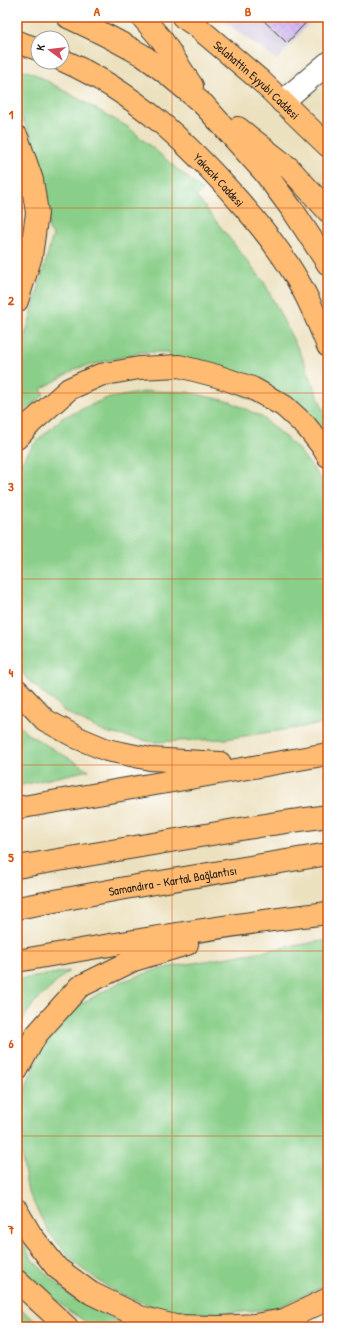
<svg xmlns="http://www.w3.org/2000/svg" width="345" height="1344" font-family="'Patrick Hand',sans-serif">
<defs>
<pattern id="building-cross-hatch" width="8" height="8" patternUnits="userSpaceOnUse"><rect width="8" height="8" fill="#cdaef3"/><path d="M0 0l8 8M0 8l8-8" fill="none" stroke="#af95d0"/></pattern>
</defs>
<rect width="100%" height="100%" fill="#fff"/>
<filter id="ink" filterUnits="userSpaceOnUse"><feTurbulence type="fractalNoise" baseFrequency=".025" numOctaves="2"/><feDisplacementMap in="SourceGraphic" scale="8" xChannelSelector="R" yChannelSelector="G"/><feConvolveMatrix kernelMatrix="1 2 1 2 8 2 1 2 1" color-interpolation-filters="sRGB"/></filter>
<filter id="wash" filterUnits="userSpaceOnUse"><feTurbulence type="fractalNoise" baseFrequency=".012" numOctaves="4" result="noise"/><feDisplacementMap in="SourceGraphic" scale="16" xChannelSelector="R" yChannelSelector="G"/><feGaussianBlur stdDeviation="0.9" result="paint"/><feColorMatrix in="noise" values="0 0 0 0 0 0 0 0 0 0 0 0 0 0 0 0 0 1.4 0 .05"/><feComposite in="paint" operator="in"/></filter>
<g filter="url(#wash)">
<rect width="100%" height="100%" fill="#ece1bf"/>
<path fill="#c9bfd7" d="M229,17H315L277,60L226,23Z"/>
<path fill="#8acf89" stroke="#537652" d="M17,68L33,73L128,127L203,191L196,196L264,282L303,359L328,422V438L171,360L169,352H142L78,368L41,389L44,395L17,417V356L28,326L53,235L49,230L46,190L30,133L17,110Z
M150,391L187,392L231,402L262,417L298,449L322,480L328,497V723L225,739L153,742L104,732L64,711L26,678L17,664V468L34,444L62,418L105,399Z
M17,723L26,733L89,770L17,786Z
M328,940V1284L277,1308L215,1315L156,1308L115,1292L78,1266L49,1233L28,1192L20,1147L21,1097L42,1048L79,1005L120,982L159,969Z
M69,971L34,1003L17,1028V980Z
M17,1233L33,1261L75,1300L130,1327H94L69,1311L26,1272L17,1258Z
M17,1307L45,1327H17Z"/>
<g id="blocks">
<path fill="url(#building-cross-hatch)" d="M260,17H311L287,43Z"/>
</g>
</g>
<g filter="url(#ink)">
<use href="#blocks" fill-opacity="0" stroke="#3b3a34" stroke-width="1"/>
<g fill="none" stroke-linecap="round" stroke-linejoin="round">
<g stroke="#3b3a34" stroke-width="24">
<path id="minor" d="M282,102L328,63"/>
</g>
<g stroke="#3b3a34" stroke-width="24">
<g id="major">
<path d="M68,17C94,29 118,41 142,55C164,70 184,88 204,105"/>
<path d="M142,17L162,40L192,86"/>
<path id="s1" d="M183,17L195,25L261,81L328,146"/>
</g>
</g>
<g stroke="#3b3a34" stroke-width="24">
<g id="highway">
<path d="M17,42L38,49"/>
<path id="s2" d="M62,60C133,91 187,142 238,200C262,227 285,256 302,288C312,306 320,327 328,346"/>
<path d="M204,105L265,173L294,212L328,264"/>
<path d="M238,128L289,168L328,211"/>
<path d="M17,137L32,180L37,213L31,256L17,301"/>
<path d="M17,438L32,422L69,389L100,375L139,368L179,366L217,376L252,388L284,406L306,426L322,446L328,456"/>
<path d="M17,690L45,720L78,738L107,750L150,759L220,763"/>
<path d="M17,808L328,754"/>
<path d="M17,867L271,824L328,816"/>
<path id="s3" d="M17,908L125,888L328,854"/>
<path d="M17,961C120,943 224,925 328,913"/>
<path d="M17,1070L36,1035L79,987L134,960L187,944"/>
<path d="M17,1211L31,1235L57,1268L91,1293L140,1317L175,1326L219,1327L255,1325L284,1320L328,1299"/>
<path d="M17,1281L67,1327"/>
</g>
</g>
<use href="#minor" stroke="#fff" stroke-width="22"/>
<use href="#major" stroke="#ffbb71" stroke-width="22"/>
<use href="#highway" stroke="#ffbb71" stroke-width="22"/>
</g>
</g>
<path fill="none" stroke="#d4530e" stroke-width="1" stroke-opacity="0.55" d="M172,17V1327M17,208H328M17,393H328M17,579H328M17,765H328M17,951H328M17,1136H328"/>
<g text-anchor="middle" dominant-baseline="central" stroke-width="3" stroke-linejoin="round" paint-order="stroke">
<g font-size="12" fill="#1c1c1c" stroke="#fff">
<text stroke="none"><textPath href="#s1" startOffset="97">Selahattin Eyyubi Caddesi</textPath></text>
<text stroke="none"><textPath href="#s2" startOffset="199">Yakacık Caddesi</textPath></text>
<text stroke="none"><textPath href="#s3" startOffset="158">Samandıra - Kartal Bağlantısı</textPath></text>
</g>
</g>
<rect width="345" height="1344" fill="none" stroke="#fff" stroke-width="44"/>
<g transform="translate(50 50) rotate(285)"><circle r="19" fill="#ffffff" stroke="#a4a4a4"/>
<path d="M0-3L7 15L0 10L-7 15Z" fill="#d1495b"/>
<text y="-6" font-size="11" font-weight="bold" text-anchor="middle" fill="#1c1c1c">K</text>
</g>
<rect x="22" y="22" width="301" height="1300" fill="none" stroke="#d4530e" stroke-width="1.5"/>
<g font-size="13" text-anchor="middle" font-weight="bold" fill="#d4530e">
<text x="97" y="16">A</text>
<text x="248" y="16">B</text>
<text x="11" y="119">1</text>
<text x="11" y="305">2</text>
<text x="11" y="491">3</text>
<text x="11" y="677">4</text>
<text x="11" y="862">5</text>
<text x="11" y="1048">6</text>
<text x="11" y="1234">7</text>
</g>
</svg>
